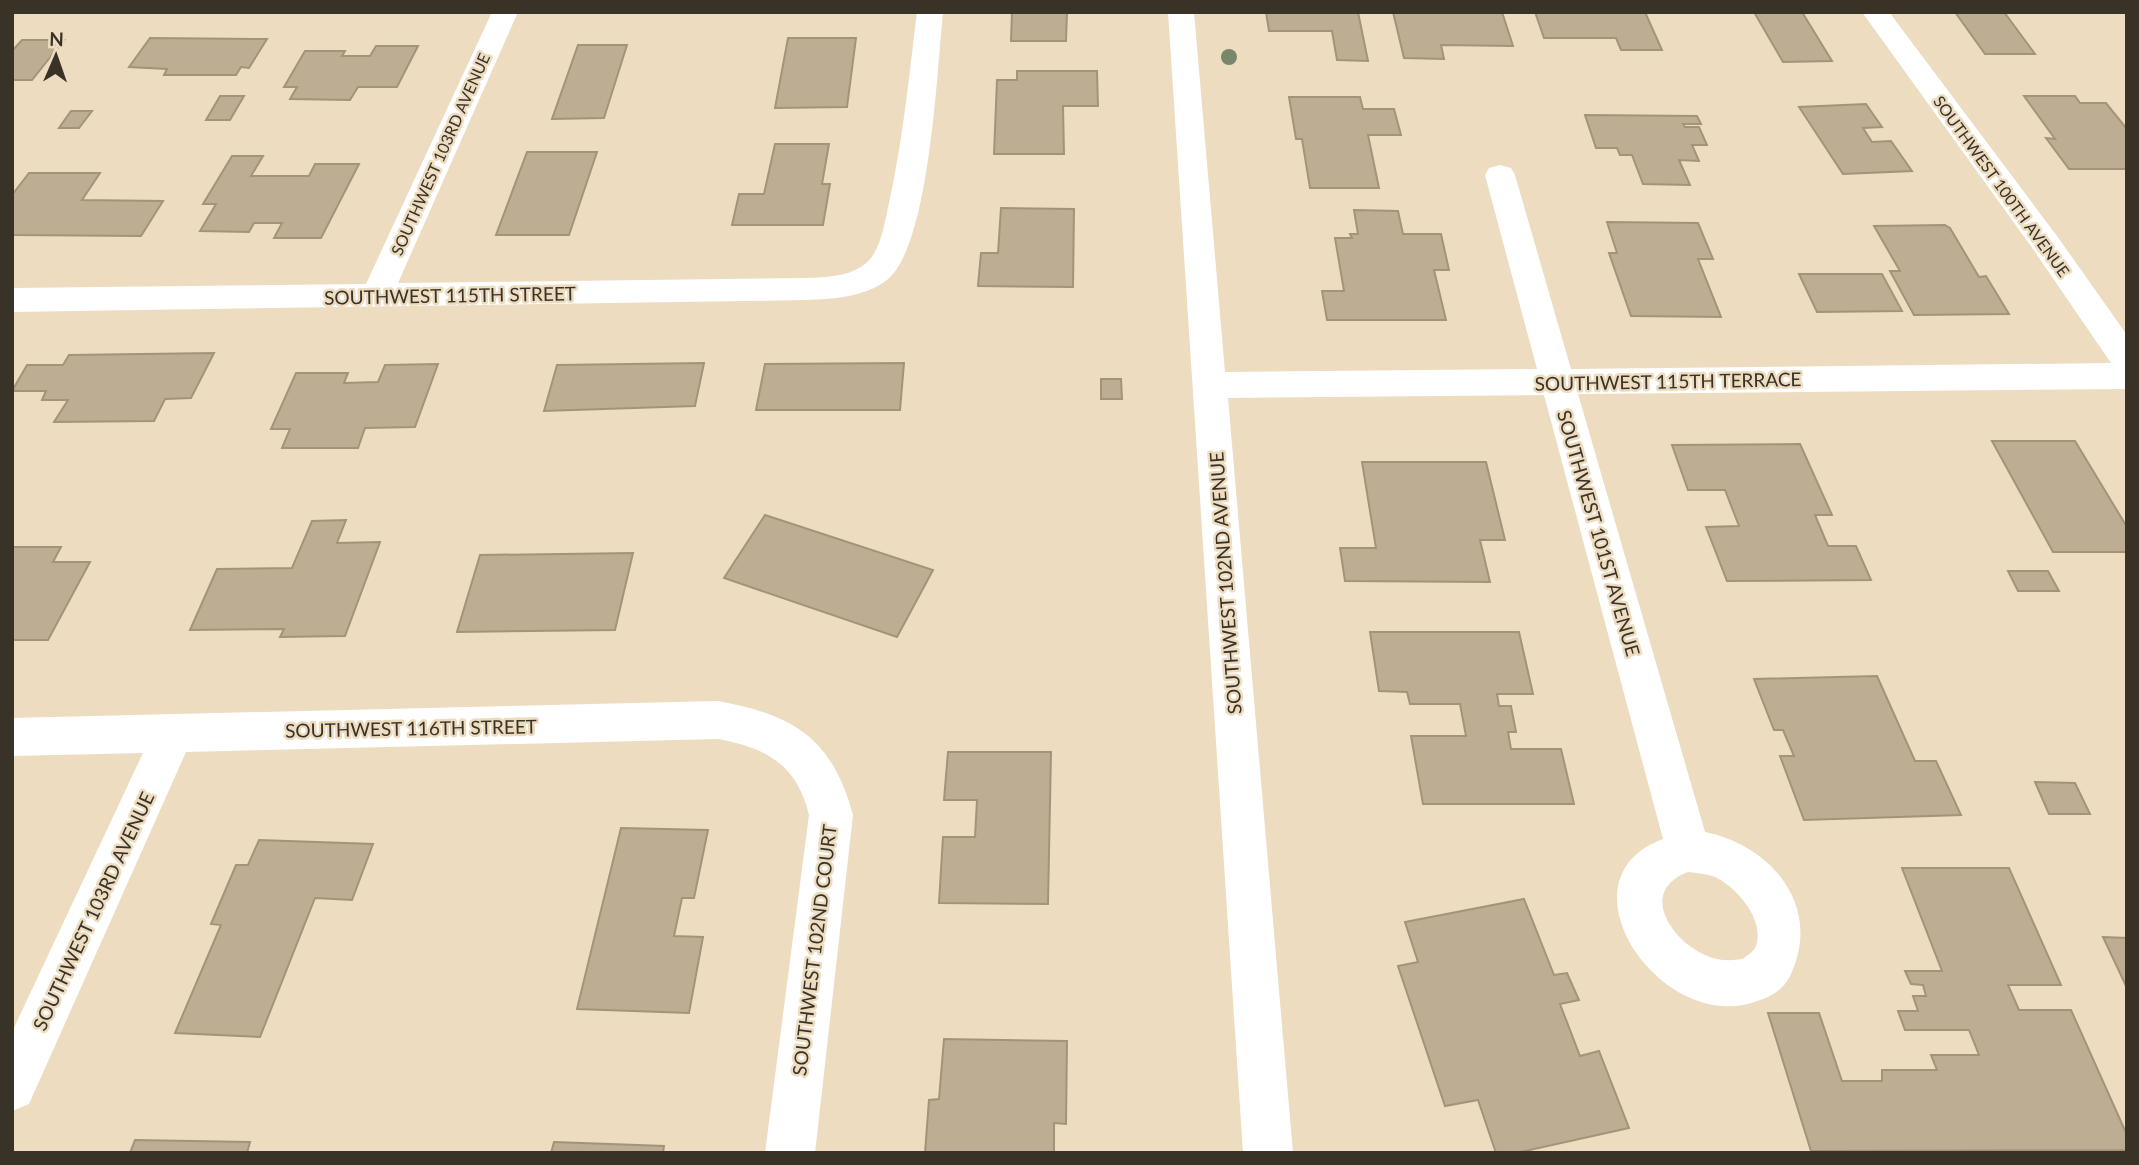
<svg xmlns="http://www.w3.org/2000/svg" width="2139" height="1165" font-family="Lato,sans-serif">
<rect width="100%" height="100%" fill="#eddcc0"/>
<path fill="#bdad92" stroke="#a39479" stroke-width="2" d="M1012,12H1067L1066,41H1011Z
M1266,12H1358L1368,61L1337,60L1332,31H1269Z
M1393,12H1502L1513,46L1441,45L1444,59L1404,58Z
M1535,12H1645L1662,50H1621L1616,38H1544Z
M1754,12H1802L1832,61L1783,62Z
M1955,12H2004L2035,54H1985Z
M150,38L267,39L249,68L241,67L236,75H164L167,69L129,67Z
M788,38H856L847,107L775,108Z
M22,40H64L32,80H12V51Z
M578,45H627L604,118L552,119Z
M376,46H418L397,87H358L350,100L290,99L297,87H284L305,51H345L342,56H370Z
M1017,71H1097L1098,106H1063L1064,154H994L997,80H1017Z
M220,96H244L230,120H206Z
M2024,96H2075L2080,103H2106L2127,129V169H2069L2046,138L2055,139Z
M1289,97H1360L1363,109H1394L1401,135H1368L1379,188H1310L1302,139H1296Z
M1866,104L1882,127L1863,128L1872,142L1891,141L1912,171L1843,174L1799,107Z
M71,111H92L79,128H59Z
M1585,115L1697,116L1701,124H1683L1685,127H1699L1707,145H1692L1699,161L1679,160L1690,185L1643,184L1632,155H1620L1617,148H1596Z
M775,144H829L822,184H830L823,225H732L739,194H764Z
M527,152H597L569,235H496Z
M232,156H263L251,176H309L315,164H359L321,238H274L282,223H254L249,232L200,231L216,204H203Z
M29,173H100L82,200L163,201L141,236L12,235V195Z
M1001,208L1074,209L1073,287L978,286L981,253H998Z
M1354,210L1398,211L1403,234H1441L1449,270H1434L1446,320H1327L1322,291H1344L1335,238H1352L1350,234H1358Z
M1607,222L1698,223L1713,259H1698L1721,317L1631,316L1609,253H1617Z
M1945,225L1950,228L1979,277L1986,276L2009,314L1914,315L1890,271H1900L1874,226Z
M1799,274H1882L1902,311L1817,312Z
M214,353L191,398L165,399L154,421L54,422L68,400H42L46,391H12L27,365H63L69,355Z
M704,363L695,406L544,411L557,365Z
M904,363L900,410H756L765,364Z
M438,364L415,427L365,428L358,448H282L290,429H271L296,373H348L344,383L378,382L385,365Z
M1101,379H1121L1122,399H1101Z
M1992,441H2075L2127,527V552H2053Z
M1800,444L1832,515H1815L1828,546H1856L1871,580L1727,581L1706,527L1739,526L1725,490H1688L1672,445Z
M1362,462H1486L1505,540H1480L1490,582L1345,581L1340,548H1376Z
M765,515L933,570L897,637L724,578Z
M346,520L337,543L380,542L345,636L280,637L284,629L190,630L217,569L292,568L312,521Z
M12,547H61L53,562H90L48,640H12Z
M633,553L615,630L457,632L480,555Z
M2008,571H2048L2059,591H2018Z
M1370,632H1519L1533,694H1497L1499,706H1511L1516,732H1508L1511,749H1561L1574,804H1423L1411,736H1466L1460,704H1410L1407,692L1379,691Z
M1877,676L1915,761H1936L1961,815L1804,820L1780,756H1794L1783,730H1774L1754,679Z
M948,752H1051L1048,904L939,903L943,837H975L977,800H944Z
M2035,782L2075,783L2090,814H2049Z
M621,828L708,830L694,898H682L674,936L703,937L689,1013L577,1009Z
M259,840L373,844L352,900L315,898L260,1037L175,1033L221,925L211,924L236,865H248Z
M1902,868H2009L2061,985H2008L2019,1010H2071L2127,1135V1150L1811,1151L1768,1013H1819L1842,1081H1882V1070H1937L1931,1055H1979L1969,1030H1905L1898,1011H1918L1913,996H1926L1923,985L1911,984L1905,971H1942Z
M1524,899L1554,975L1567,973L1579,1000L1560,1004L1580,1056L1599,1051L1629,1128L1516,1153H1496L1478,1100L1445,1106L1398,966L1418,962L1405,922Z
M2103,937L2127,938V988Z
M944,1039L1067,1041L1066,1124L1054,1123V1153H925L929,1100L939,1099Z
M135,1140L250,1142L247,1153H130Z
M554,1142L664,1146L663,1153H551Z"/>
<g fill="none" stroke-linecap="round" stroke-linejoin="round">
<path fill="#fff" fill-rule="evenodd" d="M492,12H518L398,283L806,278C827,277 856,277 871,258C882,244 885,220 889,203C903,140 909,76 917,12H943C937,72 930,233 892,275C872,297 833,299 806,300L12,312V288L366,284Z
M1168,12H1194L1225,372L1537,369L1485,175L1489,168L1500,165L1511,168L1515,175L1571,369L2111,363L2035,252L1862,12H1889L2057,236L2127,335V389L1578,394L1705,832C1774,846 1824,910 1789,978C1783,989 1772,996 1760,1000C1665,1040 1552,880 1663,839L1544,395L1228,398L1293,1153H1243ZM1688,872C1697,873 1707,874 1715,877C1737,887 1767,922 1755,948C1753,952 1746,956 1743,959C1730,961 1717,961 1705,955C1671,940 1638,891 1688,872Z
M718,701C794,715 832,738 853,815L815,1153H765L809,815C797,765 767,748 718,739L186,752L29,1104L12,1111V1032L143,753L12,756V718Z"/>
</g>
<circle fill="#78876c" cx="1229" cy="57" r="8"/>
<g text-anchor="middle" dominant-baseline="central" stroke-width="5" stroke-linejoin="round" paint-order="stroke">
<g font-size="16" fill="#393227" stroke="#eddcc0">
<text transform="translate(440 154) rotate(-66)">SOUTHWEST 103RD AVENUE</text>
<text transform="translate(2002 186) rotate(54)">SOUTHWEST 100TH AVENUE</text>
</g>
<g font-size="19" fill="#393227" stroke="#eddcc0">
<text transform="translate(450 295) rotate(-1)">SOUTHWEST 115TH STREET</text>
<text transform="translate(1668 381) rotate(-1)">SOUTHWEST 115TH TERRACE</text>
<text transform="translate(1599 533) rotate(74)">SOUTHWEST 101ST AVENUE</text>
<text transform="translate(1225 583) rotate(-94)">SOUTHWEST 102ND AVENUE</text>
<text transform="translate(411 728) rotate(-1)">SOUTHWEST 116TH STREET</text>
<text transform="translate(93 911) rotate(-65)">SOUTHWEST 103RD AVENUE</text>
<text transform="translate(814 950) rotate(-83)">SOUTHWEST 102ND COURT</text>
</g>
</g>
<rect width="2139" height="1165" fill="none" stroke="#393227" stroke-width="28"/>
<g transform="translate(56 56) rotate(2)" stroke="#eddcc0" stroke-width="5" paint-order="stroke">
<path d="M0-5L12 26L0 18L-12 26Z" fill="#393227"/>
<text y="-10" font-size="19" font-weight="bold" text-anchor="middle" fill="#393227">N</text>
</g>
</svg>
